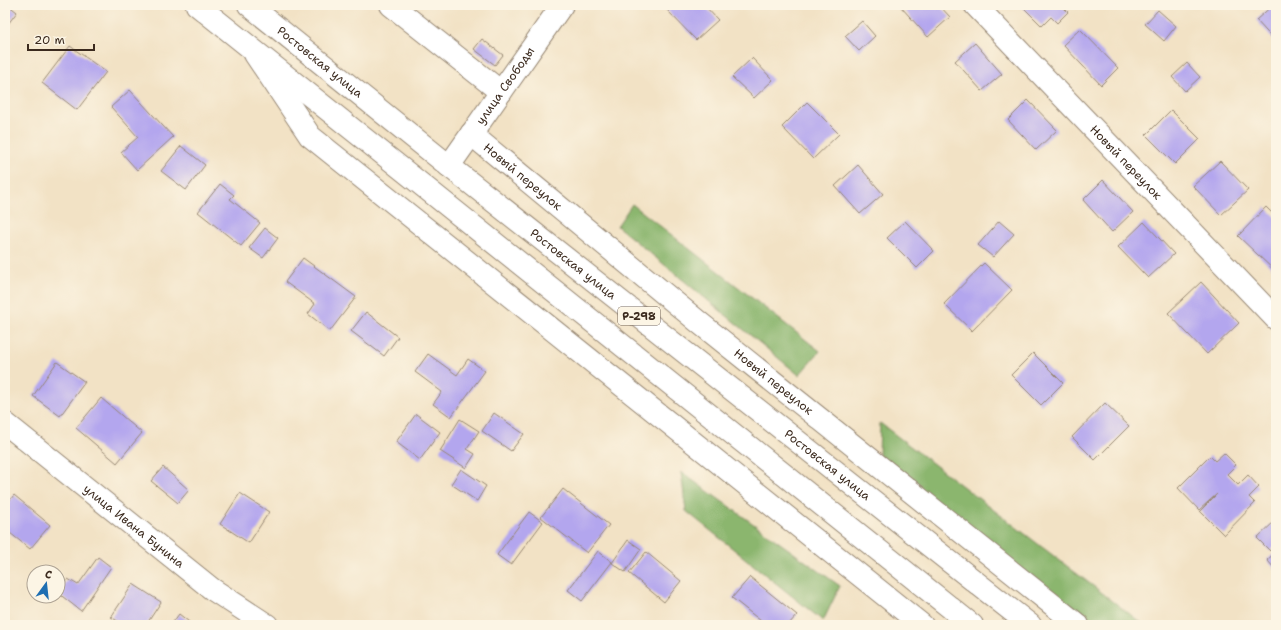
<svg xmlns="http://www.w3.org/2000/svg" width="1281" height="630" font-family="'Shantell Sans',sans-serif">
<rect width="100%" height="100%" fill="#fcf5e5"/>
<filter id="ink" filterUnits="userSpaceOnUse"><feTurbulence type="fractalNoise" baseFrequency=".025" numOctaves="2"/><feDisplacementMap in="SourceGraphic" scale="8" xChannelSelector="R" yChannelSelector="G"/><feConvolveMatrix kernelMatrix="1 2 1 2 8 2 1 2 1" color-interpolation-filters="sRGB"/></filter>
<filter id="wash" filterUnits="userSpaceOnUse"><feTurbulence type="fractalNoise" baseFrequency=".012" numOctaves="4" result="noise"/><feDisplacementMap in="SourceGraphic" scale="16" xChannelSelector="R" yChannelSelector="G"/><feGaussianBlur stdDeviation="0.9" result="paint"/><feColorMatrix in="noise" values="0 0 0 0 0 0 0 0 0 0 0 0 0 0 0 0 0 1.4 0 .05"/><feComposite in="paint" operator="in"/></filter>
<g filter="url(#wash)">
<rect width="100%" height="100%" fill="#f2e2c5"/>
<path fill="#8bb66e" stroke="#637046" d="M632,204L820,351L799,375L617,226Z
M880,423L1144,625H1090L879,456Z
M681,472L840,586L823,621L686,511Z"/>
<g id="blocks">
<path fill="#b3a6ee" d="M5,5H8L17,12L5,28Z
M670,5H704L718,20L696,40L666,9Z
M903,5H939L950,17L928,37L901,7Z
M1021,5H1061L1068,12L1057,23L1051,17L1042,26Z
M1273,5H1276V42L1256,20Z
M1158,10L1176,26L1164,41L1145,24Z
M862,21L875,36L859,51L845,36Z
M1080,29L1118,68L1101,85L1063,45Z
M482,39L503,55L495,65L474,49Z
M975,43L1002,74L982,91L955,61Z
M70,46L106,72L77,110L42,83Z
M752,58L773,80L754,98L732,77Z
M1187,63L1200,77L1185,91L1172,77Z
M130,90L173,137L137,170L121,152L138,137L111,107Z
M1028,100L1057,130L1036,150L1008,120Z
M807,102L839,134L813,159L782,127Z
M1171,110L1200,139L1175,164L1146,135Z
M181,146L205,165L186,190L161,171Z
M1220,161L1248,190L1221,215L1193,186Z
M858,165L883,194L860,214L835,186Z
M1103,180L1133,212L1112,232L1083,200Z
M220,184L234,195L230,199L260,223L241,246L198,212Z
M1266,207L1276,217V272L1238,236Z
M905,221L934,251L917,268L887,238Z
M999,221L1014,234L993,257L978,245Z
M1144,222L1174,254L1148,278L1118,247Z
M265,228L278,238L263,258L249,248Z
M303,258L356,297L330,331L308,314L315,304L285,282Z
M984,263L1012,290L972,331L944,304Z
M1201,282L1239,323L1207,354L1168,313Z
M366,312L398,337L384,356L351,331Z
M1033,353L1063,383L1041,405L1011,375Z
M428,354L457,375L468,359L485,371L451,417L433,404L442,392L415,372Z
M57,362L85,382L60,416L33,396Z
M101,398L142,433L117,463L76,428Z
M1105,403L1129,426L1095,460L1072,437Z
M494,413L524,434L511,451L482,431Z
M416,414L440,432L420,460L396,442Z
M460,419L479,431L467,449L475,454L466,468L440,451Z
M1224,453L1236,465L1227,474L1238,485L1248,475L1259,487L1249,497L1255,503L1224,535L1200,511L1217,494L1199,510L1178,488L1210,456L1215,461Z
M163,467L189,490L178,503L151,481Z
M461,469L486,486L477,501L451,484Z
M563,489L609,525L587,553L541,517Z
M240,493L269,512L249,543L220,524Z
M14,495L50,525L30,549L5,529V506Z
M529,512L543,522L511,565L497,555Z
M1276,520V545L1270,551L1257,538Z
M628,540L641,549L625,572L612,563Z
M598,551L612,562L582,601L568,590Z
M646,552L681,581L664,602L629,573Z
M1276,552V570L1267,560Z
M98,557L111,567L81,611L58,593L68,579L78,585Z
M750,577L797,615L788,625H766L732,598Z
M133,584L161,602L146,625H124L111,617Z
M179,614L193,625H171Z"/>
</g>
</g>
<g filter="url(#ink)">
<use href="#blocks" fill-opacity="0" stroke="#968672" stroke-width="1"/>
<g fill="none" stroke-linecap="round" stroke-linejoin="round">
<g stroke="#968672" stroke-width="24">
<g id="street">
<path d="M391,5L501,92"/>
<path id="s1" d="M975,5L1276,319"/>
<path d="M255,54L310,136L922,625"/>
<path id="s2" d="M471,134L701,324L1078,625"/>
<path id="s3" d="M449,166L562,5"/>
<path id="s4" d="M5,423L212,589L267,625"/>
</g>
</g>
<g stroke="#968672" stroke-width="24">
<g id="highway">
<path d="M197,5L972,625"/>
<path id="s5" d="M249,5L449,166L1030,625"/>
</g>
</g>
<use href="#street" stroke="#fff" stroke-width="22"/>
<use href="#highway" stroke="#fff" stroke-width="22"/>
</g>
</g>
<g text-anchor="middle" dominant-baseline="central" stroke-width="3" stroke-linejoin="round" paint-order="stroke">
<rect fill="#fcf5e5" stroke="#75675a" stroke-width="1" x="618" y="307" width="42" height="18" rx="3"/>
<g font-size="11" font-weight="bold" fill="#3b2a1e">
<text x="639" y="316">Р-298</text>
</g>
<g font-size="12" fill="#3b2a1e" stroke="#fcf5e5">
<text stroke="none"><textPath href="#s5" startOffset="91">Ростовская улица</textPath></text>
<text stroke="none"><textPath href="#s3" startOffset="98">улица Свободы</textPath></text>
<text stroke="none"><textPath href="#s1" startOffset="218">Новый переулок</textPath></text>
<text stroke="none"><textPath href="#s2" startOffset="67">Новый переулок</textPath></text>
<text stroke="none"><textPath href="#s5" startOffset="415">Ростовская улица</textPath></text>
<text stroke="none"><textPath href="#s2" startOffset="391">Новый переулок</textPath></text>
<text stroke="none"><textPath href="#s5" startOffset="739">Ростовская улица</textPath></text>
<text stroke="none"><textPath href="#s4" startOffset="165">улица Ивана Бунина</textPath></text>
</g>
</g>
<rect width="1281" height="630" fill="none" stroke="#fcf5e5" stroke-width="20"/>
<g transform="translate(46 584) rotate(15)"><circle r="19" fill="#fcf5e5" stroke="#afa495"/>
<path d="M0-3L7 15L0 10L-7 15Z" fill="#1f6fb2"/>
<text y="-6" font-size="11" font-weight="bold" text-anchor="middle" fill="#3b2a1e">С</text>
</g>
<path d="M28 44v6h66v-6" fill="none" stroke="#3b2a1e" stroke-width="2"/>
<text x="34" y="44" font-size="12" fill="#3b2a1e" stroke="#fcf5e5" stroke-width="3" paint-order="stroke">20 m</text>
</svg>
